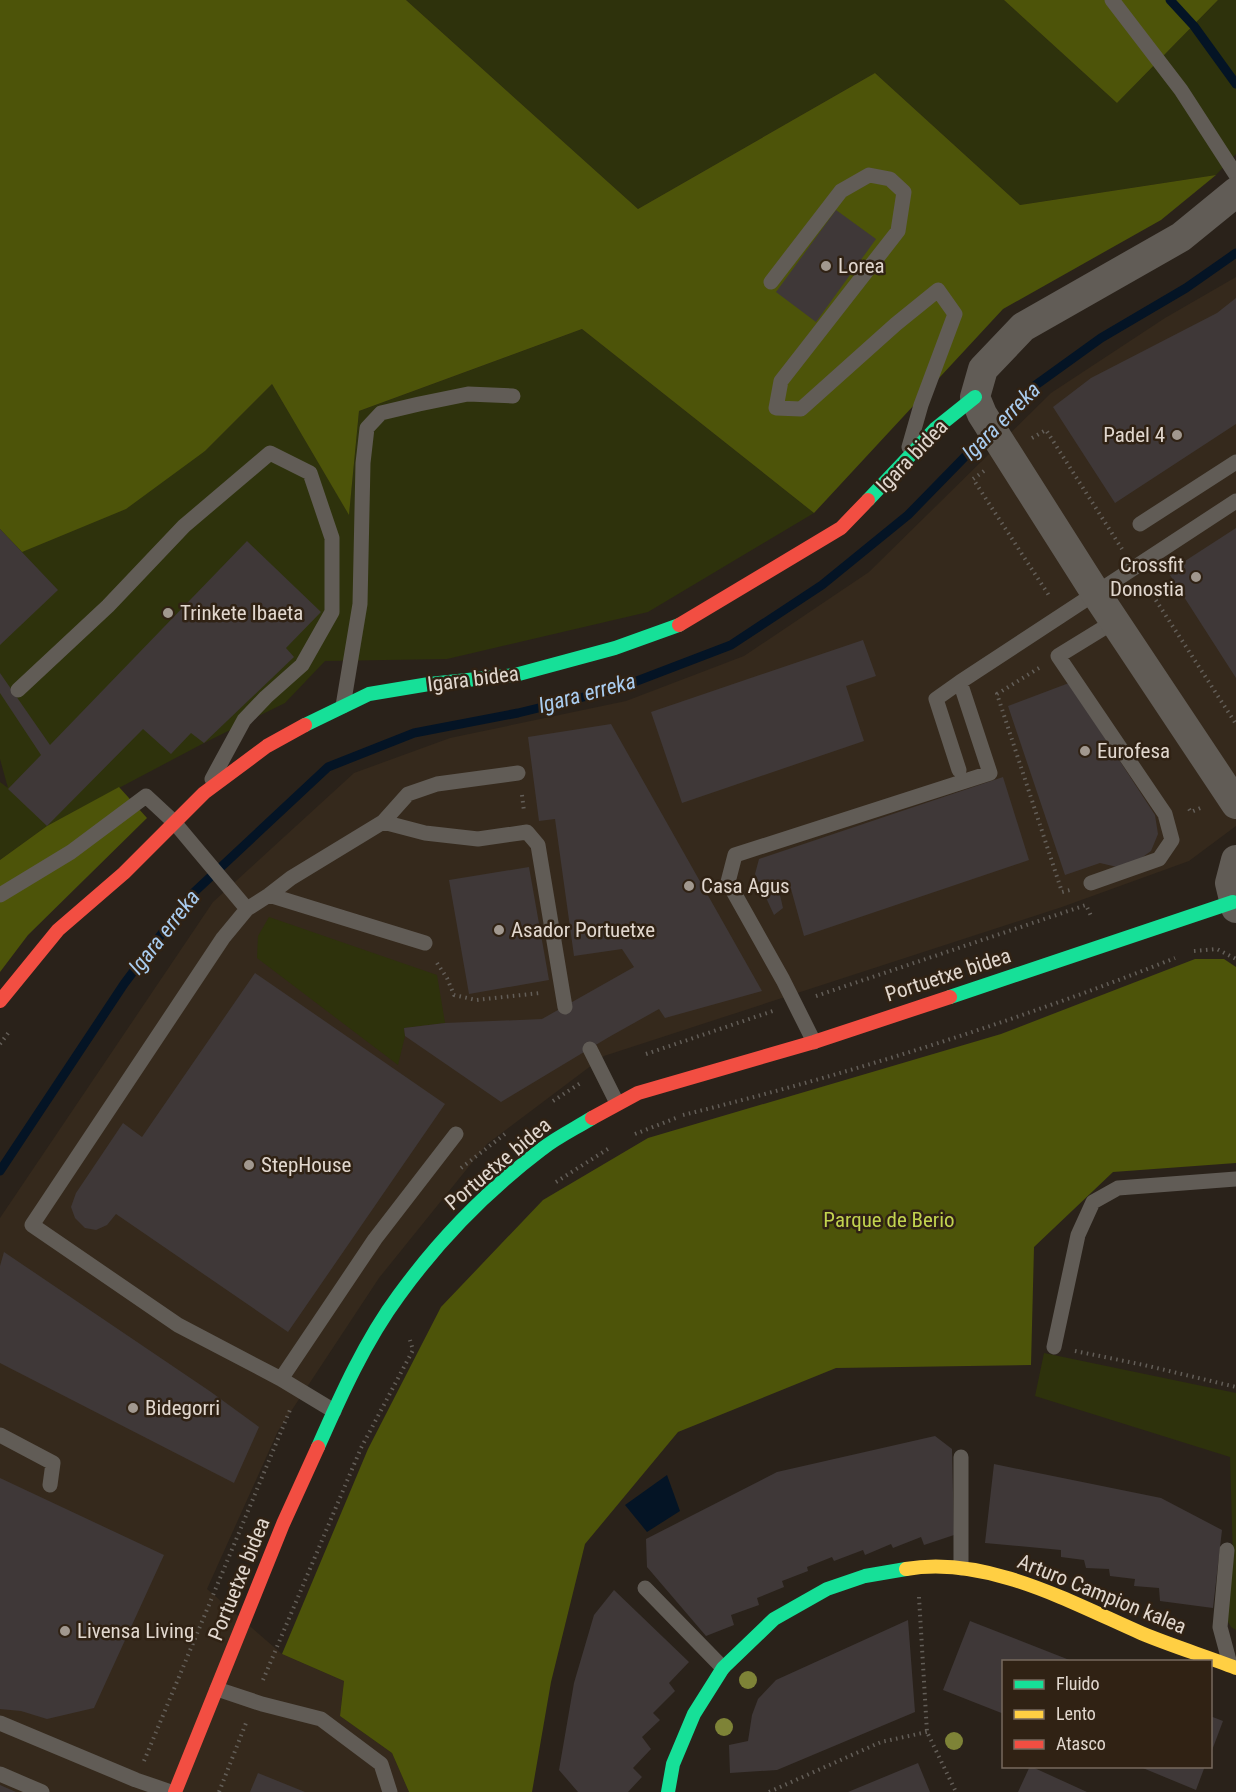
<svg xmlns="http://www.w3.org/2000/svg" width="1236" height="1792" font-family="'Roboto Condensed',sans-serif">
<rect width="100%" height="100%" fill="#2a221a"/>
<path fill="#35291c" d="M1236,277V826L1189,861L1062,907L604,1056L487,1144L379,1278L278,1431L207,1589L282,1654L344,1681L340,1716L392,1753L409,1792H0V1218L213,902L354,773L450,738L626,701L744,656L869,572L1051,393L1165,318Z"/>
<path fill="#2e320c" d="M406,0H1004L1117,103L1218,0H1236V154L1216,175L1020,205L875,73L638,209Z
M582,329L814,513L648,612L447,659L325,661L285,703L204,743L47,826L0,860V782L8,788L0,759V529L205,451L272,384L349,514L359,411Z
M269,917L437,975L445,1023L404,1028L405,1036L398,1065L257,958L258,936Z
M1044,1353L1236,1393V1630L1231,1627L1226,1618L1233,1560L1230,1457L1035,1396Z"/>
<path fill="#4d5409" d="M0,0H406L638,209L875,73L1020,205L1216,175L1161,220L1003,309L814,513L582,329L359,411L349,515L272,384L205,451L126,509L22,552L0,529Z
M1004,0H1218L1117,103Z
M119,787L147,818L28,935L0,972V860L47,826Z
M1195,959H1224L1236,967V1163L1113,1172L1034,1247L1031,1365L836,1368L678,1432L585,1544L551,1682L532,1792H409L392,1753L340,1716L344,1681L282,1654L368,1449L441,1307L543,1200L648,1138L1001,1034Z"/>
<path fill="#041425" d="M667,1475L680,1511L647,1532L625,1505Z"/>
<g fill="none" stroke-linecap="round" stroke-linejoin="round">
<path stroke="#041425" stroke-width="9" d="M1170,0L1194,26L1236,84
M0,1171L124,984L190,896L328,767L414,733L518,713L616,689L731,645L822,585L908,515L1033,387L1101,338L1186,288L1236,253"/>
</g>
<path fill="#3f3838" d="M836,210L876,239L816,322L776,292Z
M1236,298V424L1115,503L1053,407L1091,378L1217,313Z
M1236,528V678L1168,572Z
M0,529L58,590L0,645Z
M247,541L321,612L286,648L294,657L204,743L191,733L171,754L143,729L47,826L8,789L41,755L0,693V673L50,745Z
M863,640L876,676L846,686L864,741L682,803L651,712Z
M1069,683L1155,815L1158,834L1151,851L1137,861L1117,867L1100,863L1065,875L1008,706Z
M611,724L762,991L665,1018L659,1009L609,1037L501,1102L405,1036L404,1028L445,1023L542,1019L634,967L622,949L574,956L555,819L539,821L528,737Z
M1003,777L1029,860L804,936L791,889L780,895L783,908L774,915L755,874L759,859Z
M529,867L549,980L469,994L449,880Z
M255,973L445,1104L288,1332L116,1214L107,1225L96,1230L85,1228L75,1218L71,1207L76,1193L123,1123L142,1137Z
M4,1252L211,1392L259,1427L234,1483L0,1363V1266Z
M935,1436L952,1449L954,1535L924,1545L921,1537L893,1548L891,1544L865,1555L863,1550L834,1561L832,1557L807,1567L808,1571L782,1581L784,1587L757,1598L759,1605L731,1615L734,1625L706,1636L647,1567L646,1539L777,1472Z
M994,1464L1161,1498L1222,1530L1213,1608L1160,1601L1159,1588L1134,1586L1135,1579L1110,1576L1109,1569L1086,1568L1084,1560L1061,1557V1550L985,1543Z
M0,1478L164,1555L94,1708L47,1719L21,1711L0,1709Z
M614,1590L689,1662L669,1683L675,1691L653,1713L660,1720L642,1737L651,1749L633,1768L642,1777L628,1792H578L559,1770L574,1683L594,1615Z
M908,1620L915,1712L777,1770L730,1773L729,1745L748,1741L752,1715L758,1699L776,1680Z
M970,1621L1072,1661V1662H1004V1714L943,1690Z
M1210,1716L1223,1721L1211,1753H1210Z
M918,1763L930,1792H848Z
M1030,1766L1087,1792H1018Z
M1138,1766H1205L1196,1790Z
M258,1773L305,1792H250Z
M0,1785L16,1792H0Z"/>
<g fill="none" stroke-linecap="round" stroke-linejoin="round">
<path stroke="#635e58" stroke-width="4" stroke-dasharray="1.5 4.5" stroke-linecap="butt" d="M1032,438L1046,430L1122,549
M984,471L973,479L1050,597
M1146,585L1236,724
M1039,668L997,694L1062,892L1070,890
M522,795L524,811
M1189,809L1191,812L1203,807
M1194,951L1217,949L1236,959
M437,963L447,978L454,995L476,1000L540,993
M816,996L1086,905L1092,918
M0,1044L9,1032
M646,1054L773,1011
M553,1101L582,1082
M683,1115C850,1074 1015,1022 1175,958
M635,1134L676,1118
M461,1168L505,1134
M556,1182L611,1147
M1075,1351L1144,1365L1236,1387
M919,1597L927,1732L956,1792
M263,1680L361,1448L413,1350L410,1340
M144,1761L290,1410
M219,1792L246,1723
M769,1792L881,1742L927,1732"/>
<path stroke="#615c56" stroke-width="15" d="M1112,0L1181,90L1236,175
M771,282L841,191L869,175L890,179L904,192L898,231L781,381L776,408L801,409L896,324L938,290L955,314L921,405L909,447
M1140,524L1236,462
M18,690L108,606L184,526L270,453L310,473L332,538V612L302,665L266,697L244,720L212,779
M343,706L360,604L363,463L367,428L381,413L419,404L468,394L513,396
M959,770L936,699L960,682
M383,822L408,794L437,784L518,773
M1091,883L1159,859L1172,840L1165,814L1058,656L1115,621
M0,895L71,852L146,796L174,822L247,909
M269,895L425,943
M814,1042L783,980L728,882L735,855L990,773L960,682L1236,501
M590,1049L617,1103
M456,1134L375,1239L281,1379L178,1325L32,1225L223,938L247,909L269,895L291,878L383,822L425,833L478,839L527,832L538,845L565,1007
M1054,1347L1078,1235L1093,1202L1118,1188L1236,1179
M281,1379L334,1411
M0,1435L53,1463L50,1485
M961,1457V1568
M1227,1550L1220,1627L1230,1664
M645,1588L723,1668
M217,1689L262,1704L321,1719L381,1764L390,1792
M0,1723L136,1780L171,1792
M0,1774L42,1792"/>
<path stroke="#615c56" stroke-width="30" d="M1236,192L1181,237L1023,327L983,369L975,397L982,414L1095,592L1236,804
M1236,860L1230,883L1236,908"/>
<path stroke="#16e098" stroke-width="14" d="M868,500L935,429L975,397
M305,725L369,694L429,684L515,675L615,648L679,625
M950,997L1233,902
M318,1447C341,1395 365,1341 399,1295C439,1240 488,1190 542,1149C557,1137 576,1128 592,1118
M668,1792L673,1764L694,1714L723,1668L774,1619L827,1589L865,1576L906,1569"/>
<path stroke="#ffcf43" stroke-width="14" d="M906,1569C986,1555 1070,1602 1141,1633C1172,1646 1205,1656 1236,1668"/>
<path stroke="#f24e42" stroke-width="14" d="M679,625L841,528L868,500
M0,1001L58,930L124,873L204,793L267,746L305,725
M592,1118L638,1093L814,1042L950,997
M175,1792L283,1524L318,1447"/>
</g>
<g fill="#7e8337">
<circle cx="748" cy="1680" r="9"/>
<circle cx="724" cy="1727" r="9"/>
<circle cx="954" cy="1741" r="9"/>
</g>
<g fill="#a1988f" stroke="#302214" stroke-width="2">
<circle cx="826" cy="266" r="6"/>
<circle cx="1177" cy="435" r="6"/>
<circle cx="1196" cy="577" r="6"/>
<circle cx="168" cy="613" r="6"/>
<circle cx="1085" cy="751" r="6"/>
<circle cx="689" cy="886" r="6"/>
<circle cx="499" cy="930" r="6"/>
<circle cx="249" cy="1165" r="6"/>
<circle cx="133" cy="1408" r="6"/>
<circle cx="65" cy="1631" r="6"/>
</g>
<g text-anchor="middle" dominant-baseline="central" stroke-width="5" stroke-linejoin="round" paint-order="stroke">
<g font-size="21" fill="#e1d7ce" stroke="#302214" text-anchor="start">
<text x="838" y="266">Lorea</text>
<text x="1165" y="435" text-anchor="end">Padel 4</text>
<text x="1184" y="565" text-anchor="end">Crossfit<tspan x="1184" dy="24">Donostia</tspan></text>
<text x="180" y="613">Trinkete Ibaeta</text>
<text x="1097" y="751">Eurofesa</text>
<text x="701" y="886">Casa Agus</text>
<text x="511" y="930">Asador Portuetxe</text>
<text x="261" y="1165">StepHouse</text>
<text x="145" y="1408">Bidegorri</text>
<text x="77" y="1631">Livensa Living</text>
</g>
<g font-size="21" fill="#e1d7ce" stroke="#302214">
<text transform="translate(912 456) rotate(-46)">Igara bidea</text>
<text transform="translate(473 679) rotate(-7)">Igara bidea</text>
<text transform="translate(948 975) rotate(-18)">Portuetxe bidea</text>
<text transform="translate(498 1164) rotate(-40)">Portuetxe bidea</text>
<text transform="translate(239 1579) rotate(-68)">Portuetxe bidea</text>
<text transform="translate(1102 1594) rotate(22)">Arturo Campion kalea</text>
</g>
<g font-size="21" fill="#c2d34f" stroke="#302214">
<text x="889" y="1220">Parque de Berio</text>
</g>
<g font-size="22" font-style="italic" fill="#a9ccef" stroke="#302214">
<text transform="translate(1001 421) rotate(-45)">Igara erreka</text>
<text transform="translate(587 693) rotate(-15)">Igara erreka</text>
<text transform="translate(164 932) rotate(-52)">Igara erreka</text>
</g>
</g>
<rect x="1002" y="1660" width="210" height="108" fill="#302214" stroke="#776a5e" stroke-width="1.5"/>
<rect x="1014" y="1680" width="30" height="9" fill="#16e098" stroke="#776a5e" stroke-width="1.5"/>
<text x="1056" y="1690" font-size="18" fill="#e1d7ce">Fluido</text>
<rect x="1014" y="1710" width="30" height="9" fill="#ffcf43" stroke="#776a5e" stroke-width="1.5"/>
<text x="1056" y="1720" font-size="18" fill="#e1d7ce">Lento</text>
<rect x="1014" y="1740" width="30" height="9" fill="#f24e42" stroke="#776a5e" stroke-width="1.5"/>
<text x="1056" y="1750" font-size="18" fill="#e1d7ce">Atasco</text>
</svg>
